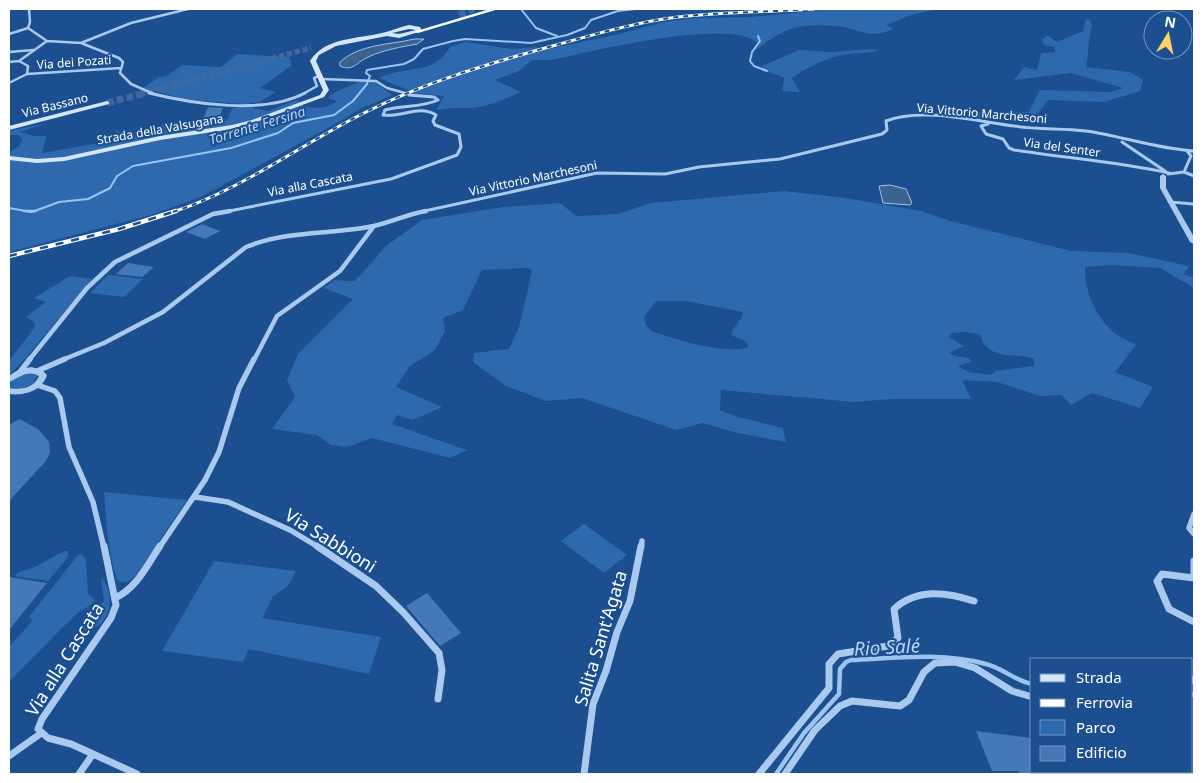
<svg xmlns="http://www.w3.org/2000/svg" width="1203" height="783" font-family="'Noto Sans',sans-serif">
<rect width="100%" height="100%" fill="#1b4f8f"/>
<path fill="#2e69ad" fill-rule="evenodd" d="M832,9H938L911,15L887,25L893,29C873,38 864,32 844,27C828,24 798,24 783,32C773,37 763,45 754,51L757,43C732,17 589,52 552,60H532L519,71L495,80L521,92C505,99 485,108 468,108C457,108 447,108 436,110L444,96L415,93L379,78C404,65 434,76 450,47L465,42L512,49L535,47L544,50L619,34L663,22L695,18L752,17Z
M1086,19L1090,20L1092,25C1088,39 1089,53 1086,67L1130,72L1143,80L1140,91L1104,102L1048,100L1036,116L974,118L941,113L949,108L973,113L1029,112L1040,90L1110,92L1123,88L1071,73L1014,80L1024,67L1037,70L1041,53L1055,52L1054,47L1044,45L1042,39L1048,36L1057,42L1083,31Z
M873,49L878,51C865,54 851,52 838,56C823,60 804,69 792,78L800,92L782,91L784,78L762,69V66L799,50L830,52Z
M237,54L288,57L291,60V66L260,88L276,92L260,102L244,104L188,100L143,88L159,77L167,76L182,65L221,67Z
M360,81L375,82L392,95C377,103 361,106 348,117L201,197L151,215L9,252V153L20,145L22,139L18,135H9V131L46,123L20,132L35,136H46L42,153L104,142L118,130L119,137C137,135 152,126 169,123C189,120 208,121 228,119L232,108L251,106L256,109L269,111L296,100L304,102L297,104C312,108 324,111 337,101L328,98C334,90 351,87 360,81Z
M784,191L845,198L921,211L950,221L1071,251L1129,253L1189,266L1184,274L1194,278V288L1160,268L1111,265L1085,267C1084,289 1095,315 1112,331C1118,337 1128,340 1136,345L1115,372L1153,387L1140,408L1092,393L1071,405L1062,395L1040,396L997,382L962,380L971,399H891L855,402L721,390L720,410L738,417L783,428L786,442L738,433L702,423L676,430L582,398L546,401L506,386L473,362L474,353L509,349L519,327L532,271L528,268L482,270L463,310L443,318L445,331L435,350L410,366L396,387L442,407L413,420L397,415L392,424L467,450L450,458L372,438L347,447L331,445L317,435L272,429L295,397L287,380L298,354L353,299L323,288L335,280L354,281L361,275L386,246L422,220L503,207L560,203L576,216L618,214L651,203ZM656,301H686L743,312C742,321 733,326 731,335L747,342L748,347C726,355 673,339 651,331L646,325L644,317ZM964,332L979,334C983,338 981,341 985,345C998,360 1017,352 1034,359V366L995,371L991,375L969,372L958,366L972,362L969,358L955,356L949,353L964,346L949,337L951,333Z
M108,275L143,279L124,297L90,293Z
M70,276L92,279L23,361L9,375V361L35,327L34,322L26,317L46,302L34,298Z
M29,373L37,376L33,384L20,389L10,387L12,379Z
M104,492L187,500L136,575C131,581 125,585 117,580C108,552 106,522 104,492Z
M584,524L627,555L604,573L561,541Z
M64,551H68V557L48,581L14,576L19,572L35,567Z
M82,554L86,560L88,593L95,600C90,608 85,607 78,613C73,617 71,621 65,625L9,682V647L33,620L29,617L78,555Z
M214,561L296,571L288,586L273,596L262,618L381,637L369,674L249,649L243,662L162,651Z
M101,577C116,593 112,627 86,631L84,629V625L104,601Z"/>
<path fill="#3c6290" stroke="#9cc4f0" d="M414,39H424L417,44C401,47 383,50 368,57C357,62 353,72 340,66V62C360,44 389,45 414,39Z
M890,185L906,189L912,203L910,205L883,203L879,186Z"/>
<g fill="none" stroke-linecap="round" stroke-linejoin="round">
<path stroke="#9cc4f0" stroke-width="2" d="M521,9L536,28L557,36
M758,36L760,41L752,52L750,61L754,66L767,71
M9,208L31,212
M32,212L59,202L88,199L110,188L117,176L133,166L231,148L278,133L293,123L334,115L353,101L367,84L370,76L366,73L367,70L404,64L414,59L423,49L453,41L465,39L531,43L567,35L585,28L591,20L618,11L635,9"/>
<path stroke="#9cc4f0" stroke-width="2.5" d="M24,211H36"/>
<path stroke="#9cc4f0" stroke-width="4.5" d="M1192,695L1194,694
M776,774L804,733L839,694L840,669L846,662L851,660C896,658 942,652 986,664C1003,668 1015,681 1032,684"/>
</g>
<path fill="#4478b7" d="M208,107L223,108L219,118L203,119Z
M202,224L220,231L205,239L186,232Z
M128,263L154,267L142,277L116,274Z
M19,419L38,429L49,442L50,453L45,462L9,501V425Z
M9,577L47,583L9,630Z
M427,593L461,633L440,646L406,606Z
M976,731L1032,738V774H1019L1018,771H992Z"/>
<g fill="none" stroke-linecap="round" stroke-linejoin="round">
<path stroke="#3d69a0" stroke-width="5.5" stroke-dasharray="5.5 2.5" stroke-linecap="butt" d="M140,94L311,48"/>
<path stroke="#3d69a0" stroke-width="7" stroke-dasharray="7 3" stroke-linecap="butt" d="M107,103L145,93"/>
<path stroke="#3d69a0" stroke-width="7" stroke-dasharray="7 3" stroke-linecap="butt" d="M459,15L474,9"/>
<path stroke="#a9c9ee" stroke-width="2.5" d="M28,28L47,41L81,43L119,58L123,62L120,73L131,84L154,94
M28,28L30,22L29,9
M9,34L28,28
M81,43L131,23L188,9
M9,52L33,50
M9,62L19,61
M27,74L121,68
M321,79L376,81L387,88L405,93
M9,83L27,74L28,66L19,61L47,41
M303,94L317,86L314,78L319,76"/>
<path stroke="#a9c9ee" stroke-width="3" d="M149,93C193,104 264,115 305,93
M988,124L981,126L986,134L1003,139L1009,148L1014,150C1066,158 1118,162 1169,173
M1122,142L1165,171
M1184,172L1191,156L1187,151
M1168,174L1184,172L1194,176
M1170,202L1194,204
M224,212L391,179L457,155L461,147L459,134L435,125L433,121L436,115C419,104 402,118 383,115L385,110C402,105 421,108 438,100L434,97L409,95
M420,212L597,173L665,174L699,167L780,159L882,134L887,130L886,121C922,107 976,121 1014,126C1038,130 1062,128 1086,131C1122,136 1157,149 1194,151"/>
<path stroke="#a9c9ee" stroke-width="4.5" d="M29,360L87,288L115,262L213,214L230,211
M62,360L104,343L163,312L246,247C287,230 331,235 374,226C392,222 408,214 426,211
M254,360L277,316L340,271L374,226"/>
<path stroke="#a9c9ee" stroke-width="5.5" d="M37,371L65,359
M20,372L30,359
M37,385L55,391L60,398L69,447L93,502L104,548
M195,497L228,502L290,530L320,548
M1194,514L1189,528L1194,534
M159,548L205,480L219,452L239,388L254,359
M641,548L642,541"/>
<path stroke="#a9c9ee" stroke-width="7" d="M104,546L116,605L111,618L42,719L38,729L48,738L71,744L137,774
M317,546L376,586L403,612L439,653L442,670L438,699
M1194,561V578L1162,574L1157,581L1169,609L1194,622
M115,598C137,588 147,565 160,546
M1192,680L1194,679
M9,756L40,734
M1101,772L1103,774
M79,774L93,754
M584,774L593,704L606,671L617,632L630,601L641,546
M759,774L829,688V664L838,654L888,646L898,638L894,609C917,588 946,592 974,601
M785,774L815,730L840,706L852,701L900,706L909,700L924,672L935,663L955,662L975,668L1012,691L1032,697"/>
<path fill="#a9c9ee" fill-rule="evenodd" d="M1163,174L1166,176V188L1194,237V244L1190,242L1160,188V176Z
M31,367L42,370L47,375C42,391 24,396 9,394V388C21,390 34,388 39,376C27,369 19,378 9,382L10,375L18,370Z"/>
<path fill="#d6e6fa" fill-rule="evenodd" d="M409,25L420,27L422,31L399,38L387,36L336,46L319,55L316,61L329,90L324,97L256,122L232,129L160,140L64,161L37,163L9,160V156L37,159L64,157L160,136L232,125L252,120L320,95L323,90L310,61C325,37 358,39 382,33C391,31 400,27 409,25ZM409,29L416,30L399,34L392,33Z
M107,101L109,102V104L9,130V126Z"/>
<path fill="#f8faff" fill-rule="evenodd" d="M490,9H499L418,33L413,32Z"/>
<g stroke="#fff" stroke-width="3">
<path id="rail-far1" d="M173,212C241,190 300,145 364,113C425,82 491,63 556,45C596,34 637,22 678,17C723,12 769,12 814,9"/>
</g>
<g stroke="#fff" stroke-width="4.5">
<path id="rail" d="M9,256L119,229L176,211"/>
</g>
<use href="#rail-far1" stroke="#1b4f8f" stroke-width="2" stroke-dasharray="5" stroke-linecap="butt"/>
<use href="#rail" stroke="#1b4f8f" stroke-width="2.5" stroke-dasharray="8" stroke-linecap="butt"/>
</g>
<g text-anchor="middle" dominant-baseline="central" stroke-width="4" stroke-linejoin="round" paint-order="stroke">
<g font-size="12" fill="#fff" stroke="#1b4f8f">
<text transform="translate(74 62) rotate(-4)">Via dei Pozati</text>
<text transform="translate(55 105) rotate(-14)">Via Bassano</text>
<text transform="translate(982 113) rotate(5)">Via Vittorio Marchesoni</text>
<text transform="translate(160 129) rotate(-10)">Strada della Valsugana</text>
<text transform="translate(1062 147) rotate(8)">Via del Senter</text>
<text transform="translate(533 178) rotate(-12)">Via Vittorio Marchesoni</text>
<text transform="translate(310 184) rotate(-11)">Via alla Cascata</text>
</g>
<g font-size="14" font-style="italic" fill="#b5d3f5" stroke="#1b4f8f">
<text transform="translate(257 125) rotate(-17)">Torrente Fersina</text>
</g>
<g font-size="18" fill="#fff" stroke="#1b4f8f">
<text transform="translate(331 540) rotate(32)">Via Sabbioni</text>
<text transform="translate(600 638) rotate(-73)">Salita Sant'Agata</text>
<text transform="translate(64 659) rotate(-58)">Via alla Cascata</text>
</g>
<g font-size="19" font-style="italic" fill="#b5d3f5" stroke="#1b4f8f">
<text transform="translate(887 647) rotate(-3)">Rio Salé</text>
</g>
</g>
<rect width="1203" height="783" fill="none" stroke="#ffffff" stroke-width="20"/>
<rect x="1030" y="658" width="162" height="115" fill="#1b4f8f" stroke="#7695bc"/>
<rect x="1040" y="674" width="25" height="8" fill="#d6e6fa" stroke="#7695bc"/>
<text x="1076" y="683" font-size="15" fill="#ffffff">Strada</text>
<rect x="1040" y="699" width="25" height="8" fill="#ffffff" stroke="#7695bc"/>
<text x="1076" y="708" font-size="15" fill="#ffffff">Ferrovia</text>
<rect x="1040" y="720" width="25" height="15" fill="#2e69ad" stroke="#7695bc"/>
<text x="1076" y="733" font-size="15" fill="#ffffff">Parco</text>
<rect x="1040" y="746" width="25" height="15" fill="#4478b7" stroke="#7695bc"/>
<text x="1076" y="758" font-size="15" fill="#ffffff">Edificio</text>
<g transform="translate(1168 35) rotate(10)"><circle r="24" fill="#1b4f8f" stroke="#7695bc"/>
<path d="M0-4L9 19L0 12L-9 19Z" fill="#ffd166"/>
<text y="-8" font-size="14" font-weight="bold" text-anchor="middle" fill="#ffffff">N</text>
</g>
</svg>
